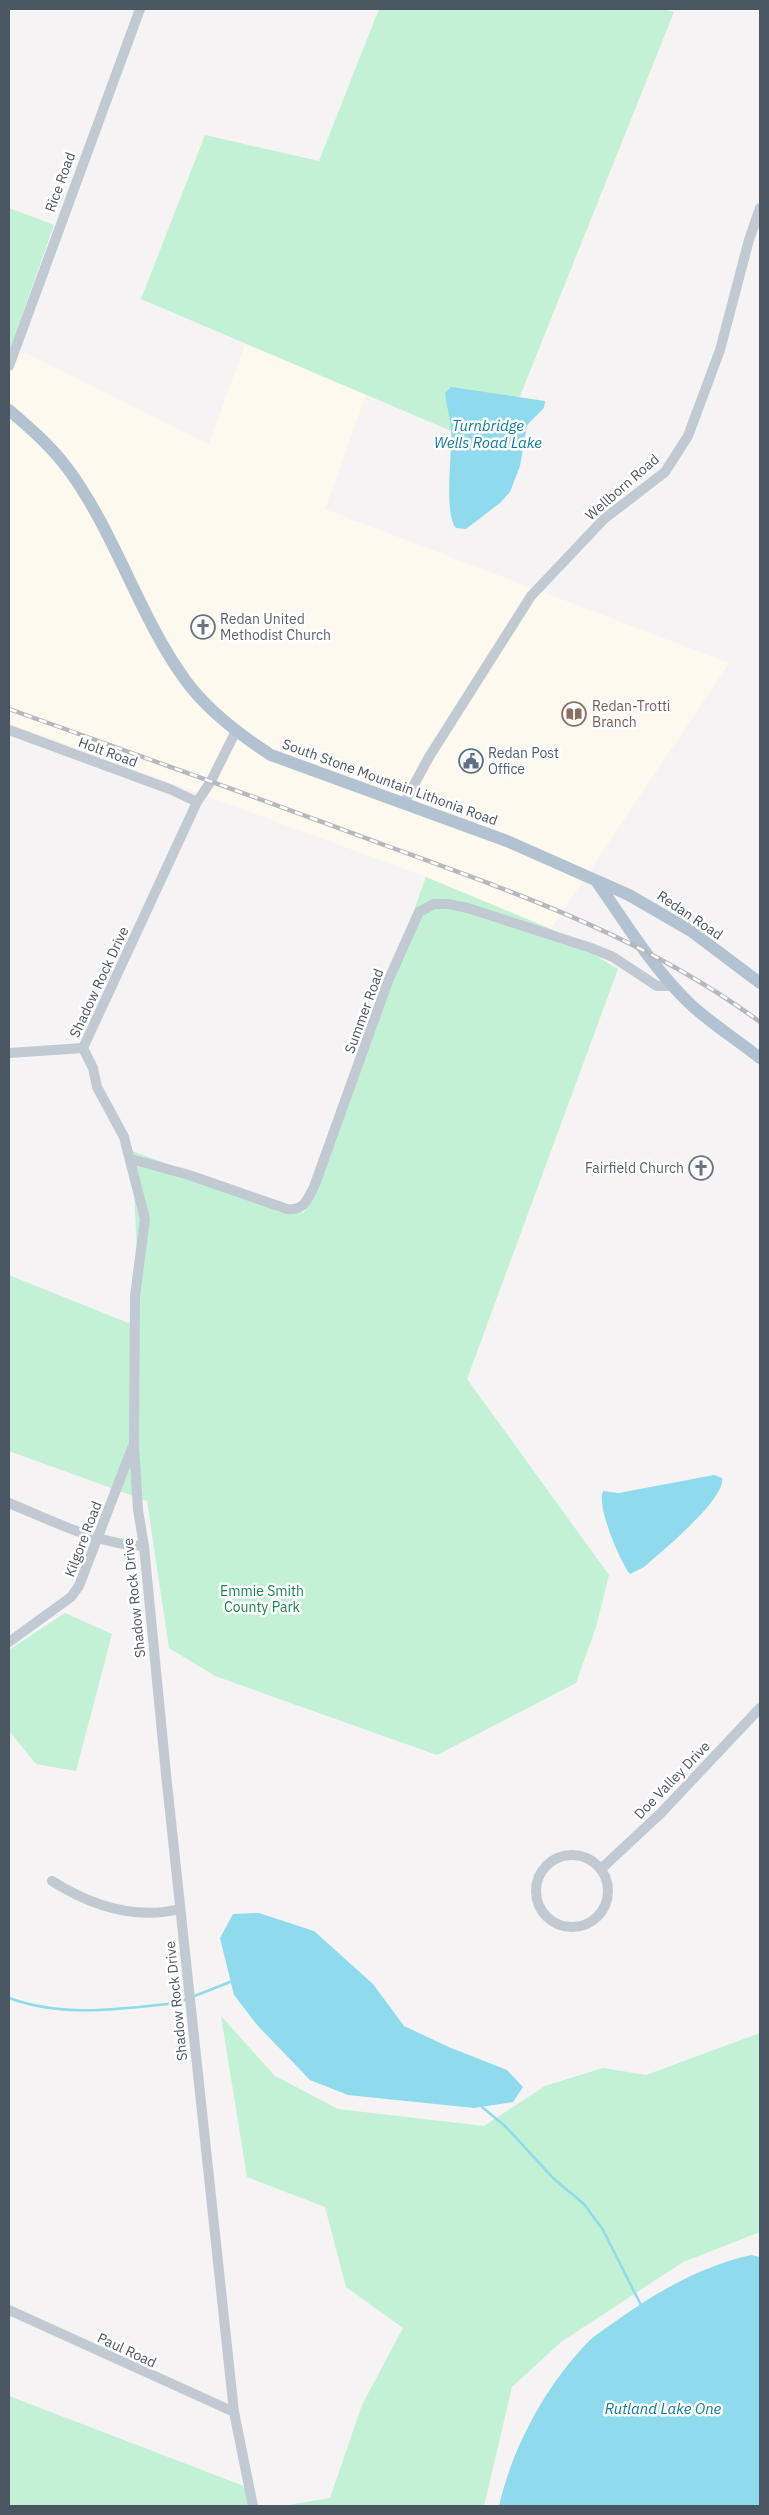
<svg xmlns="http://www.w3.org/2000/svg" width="769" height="2515" font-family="'IBM Plex Sans',sans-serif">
<rect width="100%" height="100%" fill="#f5f3f3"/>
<path fill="#fdf9ef" d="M245,344L366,395L325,509L729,663L551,929L426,877L9,723V352L11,346L209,444Z"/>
<path fill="#c3f1d5" d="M379,9H663L674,12L498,451L141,299L205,135L319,161Z
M9,208L54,225L9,352Z
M426,877L551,929L618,969L467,1379L609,1575L596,1627L576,1683L437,1755L215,1676L169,1648L147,1501L9,1451V1275L136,1326L138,1272L132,1151L304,1213Z
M65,1613L112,1634L76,1771L36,1764L9,1731V1650Z
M221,2016L275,2076L338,2109L484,2126L545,2086L603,2068L646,2075L760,2033V2232L683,2262L561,2342L512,2387L484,2506H282L330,2498L362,2405L403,2328L346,2287L325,2207L247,2177Z
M9,2396L249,2488L257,2506H9Z"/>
<path fill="#90daee" d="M451,387L545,401L544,408L527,425L520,466L510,492L500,503L466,529L456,528C443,513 453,449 451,427C450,416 446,405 445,393Z
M714,1475L722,1478C726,1499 661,1552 644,1567L630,1574C620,1562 596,1505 603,1491L619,1493Z
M259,1913L314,1931L373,1984L404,2026L451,2048L507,2070L523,2087L513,2102L474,2108L348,2095L310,2080L258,2026L234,1995L220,1938L233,1914Z
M751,2255L760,2257V2506H499C513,2446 545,2387 588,2342C596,2334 607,2328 616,2321C656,2292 702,2266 751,2255Z"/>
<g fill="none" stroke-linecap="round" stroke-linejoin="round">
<path stroke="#90daee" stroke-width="2.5" d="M192,1997L230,1982
M9,1998C64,2018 120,2009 177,2003L187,1999
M482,2107L506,2127L554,2179L584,2204L603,2230L641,2305"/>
<path stroke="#c1cad2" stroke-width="10" d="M9,366L140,9
M9,730L172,790L197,802
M236,731L211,781L197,802L83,1048L93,1068L97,1087L124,1137L145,1219L135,1296L134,1445L138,1510L144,1546L166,1774L234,2412L253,2506
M404,803L429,757L531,596L604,519L665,472L688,436L720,350L749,240L760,208
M9,1053L83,1048
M131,1159L189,1175L287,1209C304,1211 307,1200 314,1187L388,981L419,912L434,904H448L468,908L591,948L613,957L657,986H673
M9,1503C53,1521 96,1544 144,1546
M9,1642L71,1597L79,1586L132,1448
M536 1891a36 36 0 1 1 72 0a36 36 0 1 1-72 0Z
M601,1869L661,1813L760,1708
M52,1881C90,1905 135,1920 180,1909
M9,2310L234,2412"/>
<path stroke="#b3c2d1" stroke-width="12" d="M9,410C30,428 51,446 68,469C116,534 138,615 186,681C208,711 240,735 271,755L507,841L629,895L691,931L760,983
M597,882C625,922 652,967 688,1002C710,1023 736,1039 760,1058"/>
<g stroke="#b5b8bd" stroke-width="4.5">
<path id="rail" d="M9,709C135,754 261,799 387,846C519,894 646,938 760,1022"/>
</g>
<use href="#rail" stroke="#fff" stroke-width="2.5" stroke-dasharray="8" stroke-linecap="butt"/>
</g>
<defs>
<g id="church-ring" transform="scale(1.25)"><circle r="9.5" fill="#fff" stroke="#6b7280" stroke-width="1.5"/><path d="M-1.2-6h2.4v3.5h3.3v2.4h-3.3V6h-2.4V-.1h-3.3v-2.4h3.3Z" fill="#6b7280"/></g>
<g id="library-ring" transform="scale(1.25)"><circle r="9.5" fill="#fff" stroke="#8d6e63" stroke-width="1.5"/><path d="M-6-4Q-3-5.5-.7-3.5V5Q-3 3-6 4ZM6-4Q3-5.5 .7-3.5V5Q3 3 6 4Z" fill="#8d6e63"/></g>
<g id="civic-ring" transform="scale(1.25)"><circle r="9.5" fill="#fff" stroke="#5c6f8a" stroke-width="1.5"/><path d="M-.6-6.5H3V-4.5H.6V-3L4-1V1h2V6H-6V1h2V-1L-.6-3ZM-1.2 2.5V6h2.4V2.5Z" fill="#5c6f8a"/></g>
</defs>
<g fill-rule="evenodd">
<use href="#church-ring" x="203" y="627"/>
<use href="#library-ring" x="574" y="714"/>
<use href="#civic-ring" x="471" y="761"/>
<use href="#church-ring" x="701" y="1168"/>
</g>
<g text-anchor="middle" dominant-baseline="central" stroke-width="5" stroke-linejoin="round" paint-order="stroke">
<g font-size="14" fill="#4a5661" stroke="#fff">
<text transform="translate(60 182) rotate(-70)">Rice Road</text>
<text transform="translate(622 487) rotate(-41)">Wellborn Road</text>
<text transform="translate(108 752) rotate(20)">Holt Road</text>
<text transform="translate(390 782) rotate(20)">South Stone Mountain Lithonia Road</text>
<text transform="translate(690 915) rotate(34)">Redan Road</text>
<text transform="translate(99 982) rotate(-65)">Shadow Rock Drive</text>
<text transform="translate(364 1011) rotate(-70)">Summer Road</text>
<text transform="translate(83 1539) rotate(-69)">Kilgore Road</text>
<text transform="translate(134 1598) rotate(-96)">Shadow Rock Drive</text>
<text transform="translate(672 1780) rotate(-46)">Doe Valley Drive</text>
<text transform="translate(176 2001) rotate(-96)">Shadow Rock Drive</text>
<text transform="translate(127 2350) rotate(25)">Paul Road</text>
</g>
<g font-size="14" fill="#5b616d" stroke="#fff" text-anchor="start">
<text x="220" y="619">Redan United<tspan x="220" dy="16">Methodist Church</tspan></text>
<text x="684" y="1168" text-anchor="end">Fairfield Church</text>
</g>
<g font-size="14" fill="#785e54" stroke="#fff" text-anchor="start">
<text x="592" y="706">Redan-Trotti<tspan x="592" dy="16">Branch</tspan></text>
</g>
<g font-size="14" fill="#4e5e75" stroke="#fff" text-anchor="start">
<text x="488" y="753">Redan Post<tspan x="488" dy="16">Office</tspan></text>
</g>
<g font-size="14" fill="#17864f" stroke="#fff">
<text x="262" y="1591">Emmie Smith<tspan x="262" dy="16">County Park</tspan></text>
</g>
<g font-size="15" font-style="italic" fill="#0c7c9b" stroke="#fff">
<text x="488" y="425">Turnbridge<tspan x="488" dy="17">Wells Road Lake</tspan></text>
<text x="663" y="2408">Rutland Lake One</text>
</g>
</g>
<rect width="769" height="2515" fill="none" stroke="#4a5661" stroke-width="20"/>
</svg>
